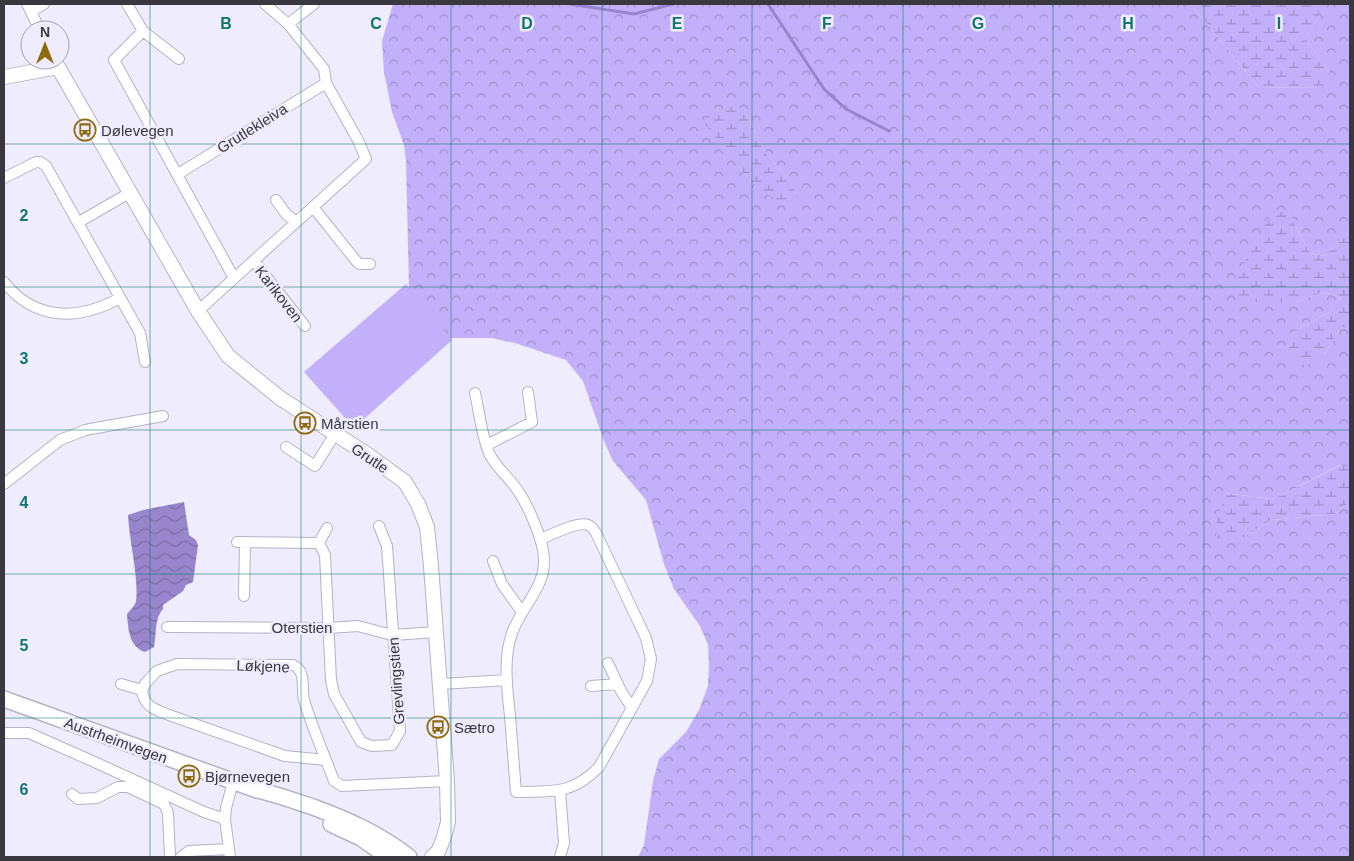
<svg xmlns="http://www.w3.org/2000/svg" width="1354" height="861" font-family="Arial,sans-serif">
<defs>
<pattern id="forest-crowns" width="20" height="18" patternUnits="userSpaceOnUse" patternTransform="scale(1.25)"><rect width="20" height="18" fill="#c2b1fa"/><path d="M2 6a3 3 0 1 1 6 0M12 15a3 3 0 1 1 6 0" fill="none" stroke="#9f91cc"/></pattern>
<pattern id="wetland-marsh" width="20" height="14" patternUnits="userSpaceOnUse" patternTransform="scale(1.25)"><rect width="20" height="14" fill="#c2b1fa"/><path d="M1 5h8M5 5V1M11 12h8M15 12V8" fill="none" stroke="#9f91cc"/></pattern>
<pattern id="water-waves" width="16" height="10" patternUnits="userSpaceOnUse" patternTransform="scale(1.25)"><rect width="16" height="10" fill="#9786cc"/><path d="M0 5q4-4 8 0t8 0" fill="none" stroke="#7c6fa7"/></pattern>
</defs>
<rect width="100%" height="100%" fill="#efecfd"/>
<path fill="url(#forest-crowns)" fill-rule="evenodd" d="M393,4H1191L1259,88L1319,87L1329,72L1305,38L1320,15L1319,6L1315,4H1350V232L1325,256L1310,253L1288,212L1296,302L1324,292L1341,298L1328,313L1289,334L1324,355L1341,327H1350V468L1340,465L1282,495L1271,499L1225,493L1241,539L1271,520L1335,514L1350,502V857H638L644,845L653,781L659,759L686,732L699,710L708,686L709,665L708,645L700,626L674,589L664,564L646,500L613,461L604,441L583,381L566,360L515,343L491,338H450L409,289L406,160L404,145L392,112L384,72L382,41ZM744,109L765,152L790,181L751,182L704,122Z"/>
<path fill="url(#wetland-marsh)" d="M1191,4H1315L1319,5L1320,15L1305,38L1329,72L1320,87L1259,88Z
M726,106L744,109L765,152L790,181L798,199L784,206L751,182L703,122Z
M1288,212L1310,253L1325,256L1350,232V327H1341L1324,355L1306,366L1289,356V334L1328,313L1341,298L1324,292L1296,302H1241L1234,281L1271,213Z
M1341,465L1350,468V502L1335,514L1271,520L1241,539H1217L1216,524L1225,493L1271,499L1282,495Z"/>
<path fill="#c2b1fa" d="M406,284L452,340L354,428L304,372Z"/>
<path fill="url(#water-waves)" d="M184,502L189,535L196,540L198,545L193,582L186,585L183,591L163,605V609C154,619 157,634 154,647L145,652C129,647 128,628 127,614C130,610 135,606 136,601C139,578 129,540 128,515L143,510Z"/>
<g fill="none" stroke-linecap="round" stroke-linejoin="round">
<path stroke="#9786cc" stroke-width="3" d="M570,4L634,14L673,4
M768,4L824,89L846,109L889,131"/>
<g stroke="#b6b2c6" stroke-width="12">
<path id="minor" d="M27,4L40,30
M127,4L143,31L179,59
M265,4L288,24L314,4
M31,12L44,4
M143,31L114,60L234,278
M178,174L326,83
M4,178L36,162H40L46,166L140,333L145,362
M276,200L286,214L296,222
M313,207L357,262L360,264H370
M79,222L131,192
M254,261L305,326
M4,282C35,321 78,321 120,298
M198,311L366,159L359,142L326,83L324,69L288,24
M475,393C479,410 482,439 490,455C498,470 512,480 520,494C530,510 543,540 544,558C546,587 521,607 512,633C503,659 507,689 510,716C512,741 514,766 516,792C552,791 572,795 599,767L647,681L651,659L646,638L596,533C594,530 591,526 588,525C579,521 550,535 541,539
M487,445L532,422L528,392
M286,447L315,466L335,434
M4,484L60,440L85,430L163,416
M237,542L319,543L325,555L331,680L334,694L361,742L372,746L392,745L400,731L387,546L379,526
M319,543L327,528
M493,561L502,584L522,612
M244,596L245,542
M167,627L329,628L358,626L392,635L437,632
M608,663L621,691L632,708
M121,684L142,690
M441,684L507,680
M591,686L618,684
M4,733H29L90,760L204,812L225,819
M326,760L285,756L169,715C156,710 143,706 142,690L145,684L157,671L177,664L293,665C307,671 301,688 304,700C312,727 324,754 334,781L342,786L447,781
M72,794L78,799L97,798L118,787H128L164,804L168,813L170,857
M181,857L189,851L229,849
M230,857L225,819L226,808L233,782
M560,857L564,843L560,791"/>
</g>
<g stroke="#b6b2c6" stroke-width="16">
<path id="tertiary" d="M4,77L58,67L198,311L228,356L280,398L368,455L405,482L418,504L427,527L431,566L447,781L448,822L444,837L438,852L432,857"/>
</g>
<g stroke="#b6b2c6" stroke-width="18">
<path id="secondary" d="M4,699L257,790C276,794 294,801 313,807C348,820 380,834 409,857
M331,824L361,838L388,857"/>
</g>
<use href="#minor" stroke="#fff" stroke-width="10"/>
<use href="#tertiary" stroke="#fff" stroke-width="14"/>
<use href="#secondary" stroke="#fff" stroke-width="15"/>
</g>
<path fill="none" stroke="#0f766e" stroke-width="1" stroke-opacity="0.55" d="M150,4V857M301,4V857M451,4V857M602,4V857M752,4V857M903,4V857M1053,4V857M1204,4V857M4,144H1350M4,287H1350M4,430H1350M4,574H1350M4,718H1350"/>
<defs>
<g id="bus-ring" transform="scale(1.125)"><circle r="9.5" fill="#efecfd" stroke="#8d6a0c" stroke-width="1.5"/><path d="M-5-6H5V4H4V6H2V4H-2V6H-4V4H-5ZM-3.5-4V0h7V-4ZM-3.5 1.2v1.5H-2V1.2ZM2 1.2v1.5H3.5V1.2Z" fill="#8d6a0c"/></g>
</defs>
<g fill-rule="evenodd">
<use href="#bus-ring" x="85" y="130"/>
<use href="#bus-ring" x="305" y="423"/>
<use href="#bus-ring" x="438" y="727"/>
<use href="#bus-ring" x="189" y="776"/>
</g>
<g text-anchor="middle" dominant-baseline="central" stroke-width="5" stroke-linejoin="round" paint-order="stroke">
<g font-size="15" fill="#393840" stroke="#efecfd">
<text transform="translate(252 128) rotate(-32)">Grutlekleiva</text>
<text transform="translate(279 294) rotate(52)">Karikoven</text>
<text transform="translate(370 458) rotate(34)">Grutle</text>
<text x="302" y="627">Oterstien</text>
<text transform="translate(263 666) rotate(2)">Løkjene</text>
<text transform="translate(396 681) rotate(-94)">Grevlingstien</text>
<text transform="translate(116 740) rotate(20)">Austrheimvegen</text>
</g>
<g font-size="15" fill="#393840" stroke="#efecfd" text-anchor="start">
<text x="101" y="130">Dølevegen</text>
<text x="321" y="423">Mårstien</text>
<text x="454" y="727">Sætro</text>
<text x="205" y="776">Bjørnevegen</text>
</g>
</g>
<g font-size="16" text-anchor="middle" font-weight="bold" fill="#0f766e" stroke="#efecfd" stroke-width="5" stroke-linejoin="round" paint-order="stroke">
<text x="226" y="29">B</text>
<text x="376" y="29">C</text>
<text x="527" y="29">D</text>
<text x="677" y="29">E</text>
<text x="827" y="29">F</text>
<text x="978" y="29">G</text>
<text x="1128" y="29">H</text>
<text x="1279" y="29">I</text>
<text x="24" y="221">2</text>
<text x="24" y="364">3</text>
<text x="24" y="508">4</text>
<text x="24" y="651">5</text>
<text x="24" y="795">6</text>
</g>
<rect width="1354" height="861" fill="none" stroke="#393840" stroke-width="10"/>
<g transform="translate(45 45)"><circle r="24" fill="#efecfd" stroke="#a6a4b1"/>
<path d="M0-4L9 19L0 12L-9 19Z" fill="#8d6a0c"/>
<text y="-8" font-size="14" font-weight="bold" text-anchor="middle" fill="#393840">N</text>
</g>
</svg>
